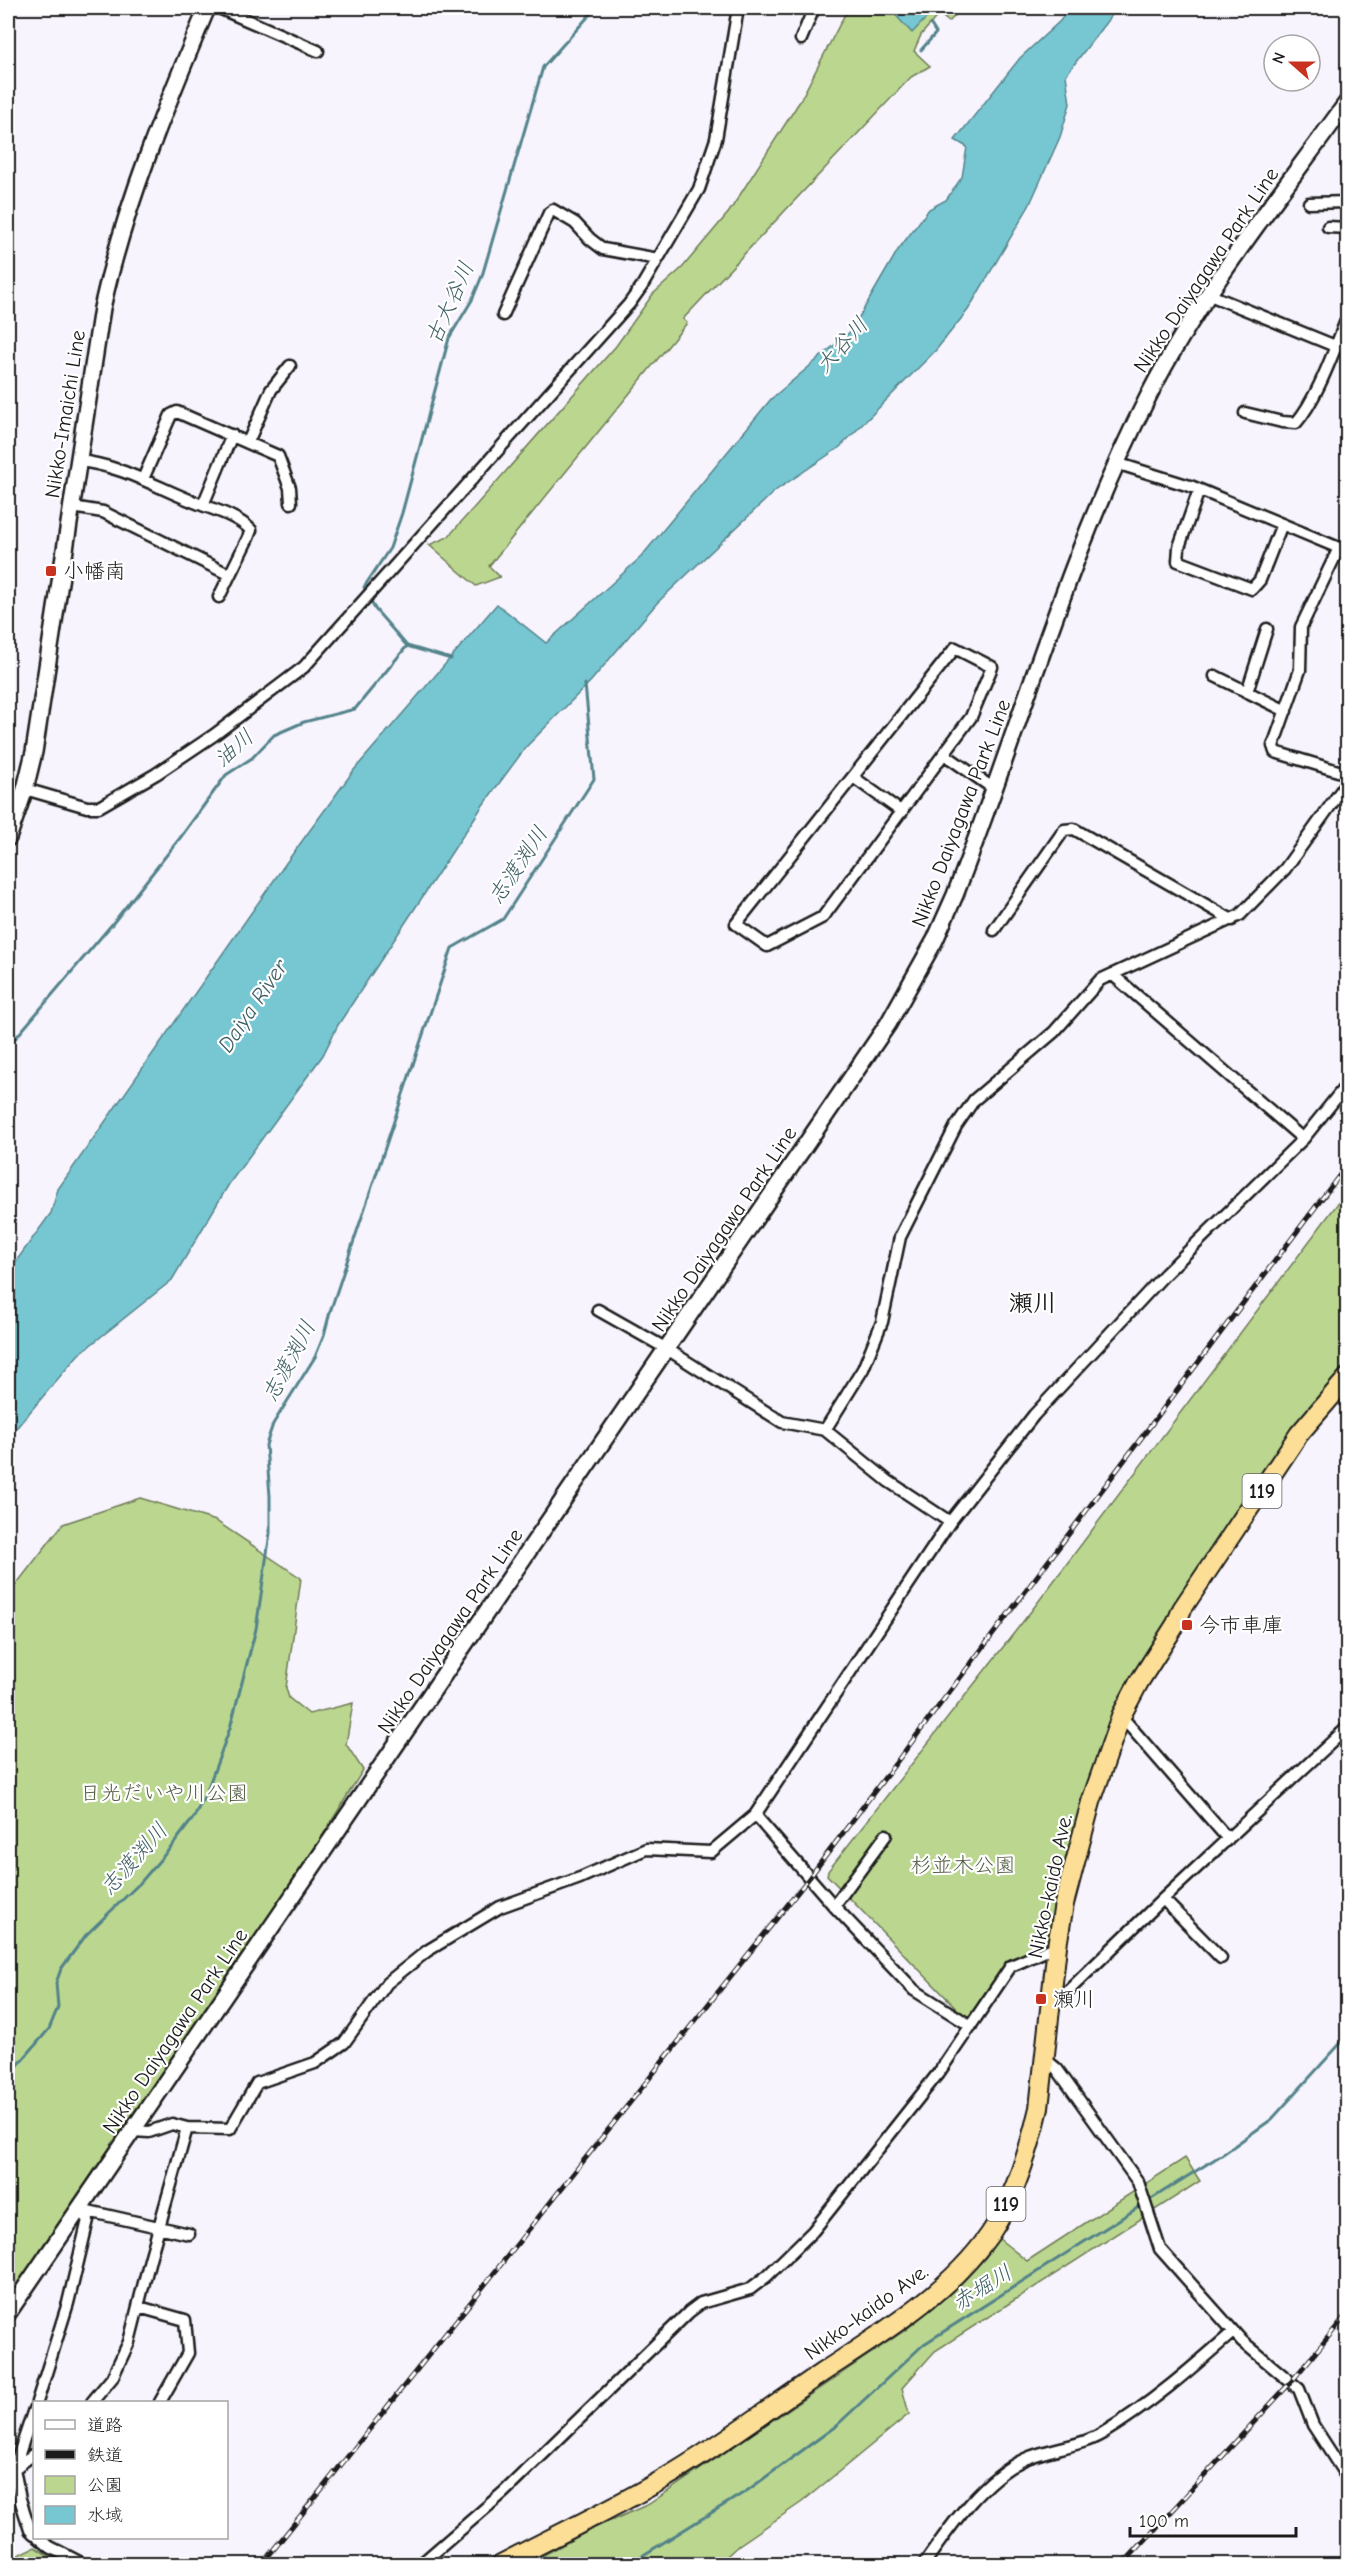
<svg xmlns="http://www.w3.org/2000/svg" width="1355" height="2572" font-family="'Comic Neue','Klee One',sans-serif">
<rect width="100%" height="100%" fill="#f8f4fe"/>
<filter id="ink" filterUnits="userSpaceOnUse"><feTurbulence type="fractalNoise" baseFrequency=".0167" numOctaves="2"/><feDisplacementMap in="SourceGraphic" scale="12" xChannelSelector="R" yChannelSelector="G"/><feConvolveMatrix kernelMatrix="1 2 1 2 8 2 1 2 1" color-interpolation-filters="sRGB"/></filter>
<g filter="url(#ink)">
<path fill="#bbd78f" stroke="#6c7a56" stroke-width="1.5" d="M852,8H962L949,22L939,14L921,35L914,51L930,66L911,77L683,319L687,323L489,566L500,577L476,586L429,545L448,537L616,346L653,294L682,268L729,212L800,101L844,16Z
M1347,1191V1370L1184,1594L1115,1708L1054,1944L1009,1964L970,2022L827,1875L828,1871L1032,1610Z
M140,1498L216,1521L301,1578L286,1688L289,1698L309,1714L353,1703L346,1744L363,1770L310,1856L8,2299V1595L63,1524Z
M1185,2158L1200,2181L935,2351L902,2388L909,2414L802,2502L739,2545L718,2564H533L531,2562L592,2529L649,2504L907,2329L960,2285L986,2257L998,2238L1027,2261Z
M35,2547L61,2564H8V2560Z"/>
<path fill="#77c7d3" stroke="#53838a" stroke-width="1.5" d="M889,8H934L935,9L912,33Z
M1069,8H1117L1066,75L1070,104L1060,137L1029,206L968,310L936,350L840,447L775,491L657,603L591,681L526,747L483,805L338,1025L323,1055L229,1184L172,1280L78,1355L8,1438V1276L11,1268L51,1213L58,1189L286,863L354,770L497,604L546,643L641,557L771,399L851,331L898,250L929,209L946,200L962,177L967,147L955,140L1020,58L1060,21Z"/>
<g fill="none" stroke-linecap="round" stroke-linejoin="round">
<path stroke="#53838a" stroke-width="3" d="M921,50L936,33L931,25
M366,592L364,587L390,548L402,513L449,338L472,300L482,276L543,67L596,8
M369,598L375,609L407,646
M407,646L451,659
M8,1047L113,923L180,838L226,775L252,758L274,735L304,722L355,709L407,646
M8,2077L49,2029L58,2007L56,1983L61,1969L86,1935L140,1883L172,1846L194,1817L206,1793L230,1728L256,1629L270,1533V1496L266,1445L273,1424L315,1357L324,1335L330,1312L452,948L503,919L594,779L585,684
M1148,2201L1223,2154L1272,2119L1348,2035
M629,2564L748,2490L836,2426L924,2344L1142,2205"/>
<g stroke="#1c1c1c" stroke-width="15">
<path id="minor" d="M219,8L318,51
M801,39L814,8
M1309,203L1348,202
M1328,227L1348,228
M1210,295L1335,346
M503,315L549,213L553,210L575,223L590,239L603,249L658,259
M1245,413L1282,422L1296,423C1318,398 1335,347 1348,316
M248,442L271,390L290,366
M78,461C122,465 157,488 197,503C215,510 237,516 251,530L248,538L219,597
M1116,463L1193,487L1339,548L1301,627L1300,670L1273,746L1275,752L1348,774
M143,479L171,415L177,412L278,456L290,488L291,503
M1199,490L1179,547L1178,561L1252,589L1260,580L1282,524
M203,505L232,435
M72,507L103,512L230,575
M955,648L992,667L971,717L823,917L767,946L736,924Z
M1215,676L1286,711
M1247,692L1267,629
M944,754L994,789
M853,777L902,812
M25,789L87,807H99L156,774L214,735L304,667L629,304L642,286L699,189L716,139L738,8
M994,930L1064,830L1074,829L1232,920
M1113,975L1303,1139
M598,1310L667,1349L782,1422L825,1430L888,1481L950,1522
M825,1430L863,1369L882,1322L900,1237L956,1126L974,1100L1054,1032L1100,980L1240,915L1285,869L1348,781
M1121,1716L1228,1839
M755,1815L950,1522L1034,1415L1165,1274L1303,1139L1348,1083
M1163,1899L1221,1958
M834,1906L886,1835
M1052,2000L1067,1992L1163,1899L1348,1727
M1045,2059L1057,2069L1138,2182L1160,2249L1242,2341L1299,2389L1313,2425L1348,2479
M133,2131L149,2132L172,2124L187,2128L230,2129L257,2083L315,2063L344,2043L387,1983L427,1951L500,1907L580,1878L646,1849L711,1852L755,1815L834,1906L914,1990L971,2026
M79,2209L189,2234
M139,2307L185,2320L188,2353L160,2402
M37,2402L68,2303L88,2220L79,2209
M92,2402L112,2378L129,2342L150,2259L187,2128
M34,2409L14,2469L20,2499L30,2530L34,2534
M15,2468L34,2454
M39,2538L50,2547L83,2564
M421,2564L504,2492L689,2312L701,2303L750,2289L767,2276L813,2231L940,2071L1011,1966L1057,1946
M924,2564C949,2528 983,2478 1025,2459C1049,2448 1080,2447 1103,2433C1150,2405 1192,2368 1233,2332"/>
</g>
<g stroke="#1c1c1c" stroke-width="20">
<path id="secondary" d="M8,838L25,789L34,752L102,308C125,204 166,106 207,8
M8,2313L888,1024L935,940L955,895C1020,728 1068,553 1150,393C1202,291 1281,194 1348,101"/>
</g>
<g stroke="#1c1c1c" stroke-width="22">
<path id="trunk" d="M501,2564C555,2536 612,2509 665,2478C720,2446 771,2407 823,2372C882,2333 949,2293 990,2234C1015,2197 1029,2151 1039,2108L1057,1946L1064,1904L1091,1802L1121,1716L1139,1682L1176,1624L1182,1609L1299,1434L1348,1377"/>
</g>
<use href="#minor" stroke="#fff" stroke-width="10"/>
<use href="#secondary" stroke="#fff" stroke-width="15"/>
<use href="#trunk" stroke="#fcde96" stroke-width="18"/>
<g stroke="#1c1c1c" stroke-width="5">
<path id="rail" d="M262,2564L809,1878L1348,1164
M1123,2564L1291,2382L1348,2313"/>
</g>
<use href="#rail" stroke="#fff" stroke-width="3" stroke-dasharray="9" stroke-linecap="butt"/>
</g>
</g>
<g fill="#c8321e" stroke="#fff" stroke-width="2">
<rect x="45" y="565" width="12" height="12" rx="3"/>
<rect x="1181" y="1619" width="12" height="12" rx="3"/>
<rect x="1035" y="1993" width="12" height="12" rx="3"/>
</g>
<g text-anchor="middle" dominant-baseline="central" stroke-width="4.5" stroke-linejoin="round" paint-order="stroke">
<g fill="#fff" stroke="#606060" stroke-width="1.5">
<rect x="1242.5" y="1474" width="39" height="34" rx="4.5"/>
<rect x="986.5" y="2187" width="39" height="34" rx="4.5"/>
</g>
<g font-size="20" font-weight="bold" fill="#1c1c1c">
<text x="1262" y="1491">119</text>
<text x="1006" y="2204">119</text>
</g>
<g font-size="21" fill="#1c1c1c" stroke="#fff">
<text transform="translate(1206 270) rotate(-56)">Nikko Daiyagawa Park Line</text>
<text transform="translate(65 414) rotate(-81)">Nikko-Imaichi Line</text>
<text transform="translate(961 813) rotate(-69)">Nikko Daiyagawa Park Line</text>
<text transform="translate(724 1229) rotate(-56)">Nikko Daiyagawa Park Line</text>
<text transform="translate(450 1631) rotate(-56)">Nikko Daiyagawa Park Line</text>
<text transform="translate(1050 1886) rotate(-78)">Nikko-kaido Ave.</text>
<text transform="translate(175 2031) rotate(-56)">Nikko Daiyagawa Park Line</text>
<text transform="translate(866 2312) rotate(-36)">Nikko-kaido Ave.</text>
</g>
<g font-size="21" fill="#1c1c1c" stroke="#fff" text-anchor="start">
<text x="63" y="571">小幡南</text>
<text x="1199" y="1625">今市車庫</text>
<text x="1053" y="1999">瀬川</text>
</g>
<g font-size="21" fill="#545d44" stroke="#fff">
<text x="164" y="1793">日光だいや川公園</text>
<text x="963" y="1865">杉並木公園</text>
</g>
<g font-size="22" font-style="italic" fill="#406065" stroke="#fff">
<text transform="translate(450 303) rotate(-66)">古大谷川</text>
<text transform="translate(842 345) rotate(-48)">大谷川</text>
<text transform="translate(234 748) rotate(-41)">油川</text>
<text transform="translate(518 865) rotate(-56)">志渡渕川</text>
<text transform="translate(253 1006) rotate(-56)">Daiya River</text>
<text transform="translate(289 1361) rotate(-62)">志渡渕川</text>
<text transform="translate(134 1859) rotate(-48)">志渡渕川</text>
<text transform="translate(982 2288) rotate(-32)">赤堀川</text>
</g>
<g font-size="24" font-weight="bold" fill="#1c1c1c" stroke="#fff">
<text x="1033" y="1303">瀬川</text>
</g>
</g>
<rect width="1355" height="2572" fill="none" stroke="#fff" stroke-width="30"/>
<rect x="15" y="15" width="1325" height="2542" fill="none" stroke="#1c1c1c" stroke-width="2" filter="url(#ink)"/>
<rect x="33" y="2401" width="195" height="138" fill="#ffffff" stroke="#a4a4a4" stroke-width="1.5"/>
<rect x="45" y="2420" width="30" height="9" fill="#ffffff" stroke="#a4a4a4" stroke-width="1.5"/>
<text x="87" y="2431" font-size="18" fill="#1c1c1c">道路</text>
<rect x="45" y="2450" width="30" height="9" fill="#1c1c1c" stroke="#a4a4a4" stroke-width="1.5"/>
<text x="87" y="2461" font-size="18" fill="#1c1c1c">鉄道</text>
<rect x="45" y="2476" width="30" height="18" fill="#bbd78f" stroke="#a4a4a4" stroke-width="1.5"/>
<text x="87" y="2491" font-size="18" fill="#1c1c1c">公園</text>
<rect x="45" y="2506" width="30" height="18" fill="#77c7d3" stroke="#a4a4a4" stroke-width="1.5"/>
<text x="87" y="2521" font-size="18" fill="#1c1c1c">水域</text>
<g transform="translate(1292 63) rotate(291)"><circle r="28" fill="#ffffff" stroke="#a4a4a4" stroke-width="1.5"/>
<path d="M0-4.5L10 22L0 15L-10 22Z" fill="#c8321e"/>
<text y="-9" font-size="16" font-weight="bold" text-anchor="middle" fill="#1c1c1c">N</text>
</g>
<path d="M1130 2527v9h166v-9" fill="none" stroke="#1c1c1c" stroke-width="3"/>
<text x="1139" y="2527" font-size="18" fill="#1c1c1c" stroke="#ffffff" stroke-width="4.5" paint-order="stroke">100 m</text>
</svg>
